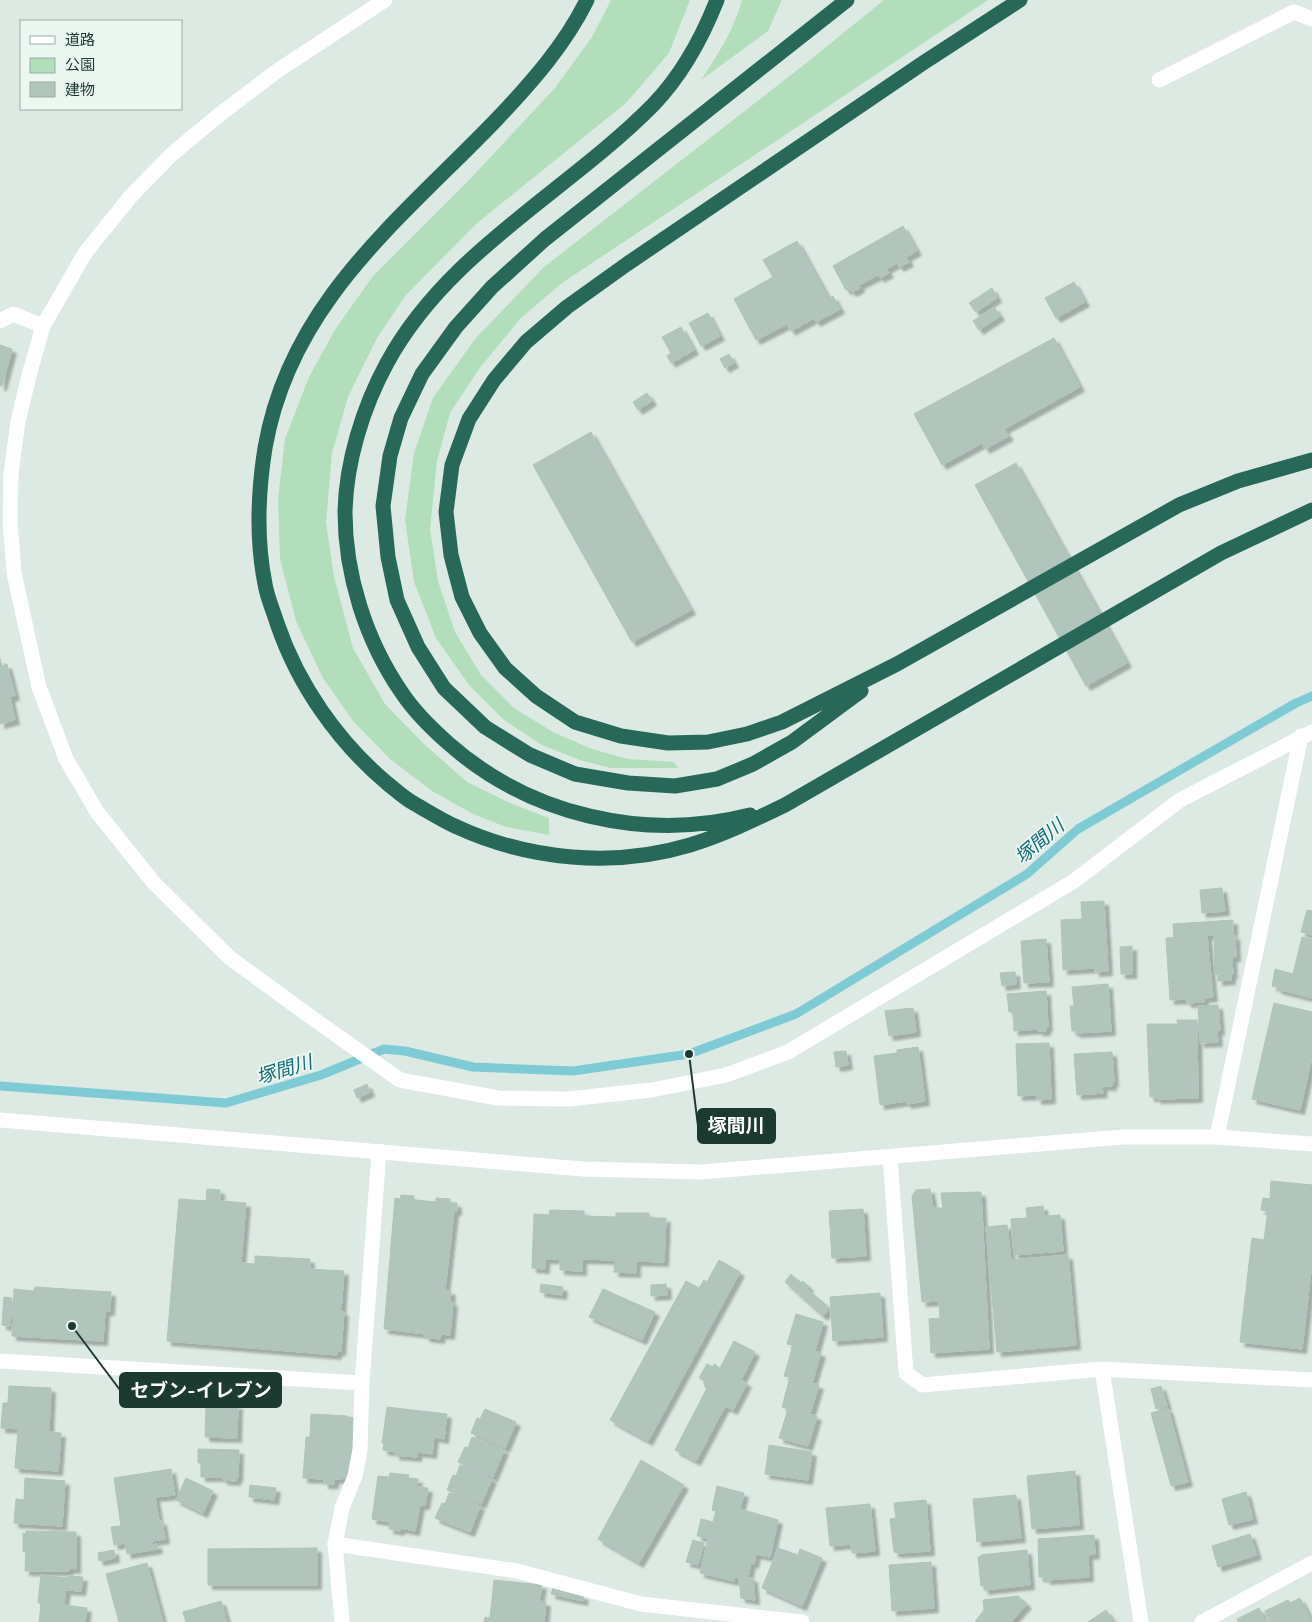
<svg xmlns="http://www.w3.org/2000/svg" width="1312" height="1622" font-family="Mulish,'Noto Sans JP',sans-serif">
<defs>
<filter id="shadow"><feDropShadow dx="4.5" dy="4.5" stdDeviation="1" flood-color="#0004"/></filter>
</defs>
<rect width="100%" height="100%" fill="#dceae3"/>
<path fill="#b3debc" d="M611,0H690L669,53L626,103L476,224L406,295L377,338L348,397L332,453L326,522L334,577L353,648L385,704L425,745L467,782L510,803L549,818V835L506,827L473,814L432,791L390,759L353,721L323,678L296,621L280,559L278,499L285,439L309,377L336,328L373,276L470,179L555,88L592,37Z
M742,0H782L768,31L701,80C718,54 734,30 742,0Z
M884,0H988L562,283L520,319L479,369L450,413L437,461L430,529L438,581L455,632L481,675L514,708L553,732L592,749L628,759L674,762L678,768H610L580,760L542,745L504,720L469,685L436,638L414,582L405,520L414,453L433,398L475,339L544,267L805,64Z"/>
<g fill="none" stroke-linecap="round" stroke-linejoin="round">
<path stroke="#7fcbd5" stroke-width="9" d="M0,1086L226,1103L321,1075L384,1049L405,1051L473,1067L573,1071L689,1054L796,1014L1027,874L1078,829L1296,703L1312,696"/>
</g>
<path fill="#b2c5bc" stroke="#aec4ba" filter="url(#shadow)" d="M903,226L917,251L906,257L909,262L899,267L897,263L886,269L889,273L880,278L878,275L859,285L860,288L852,292L849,289L846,290L833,266Z
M797,241L829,299L833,296L840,309L816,322L814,318L791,331L787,324L756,340L734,299L773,277L763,260Z
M1074,282L1085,302L1056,318L1045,298Z
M992,288L997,298L976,312L969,303Z
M994,307L1000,316L979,330L973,321Z
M708,313L720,336L701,346L689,323Z
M681,327L694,350L671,363L667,356L671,353L662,337Z
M1054,338L1080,387L1004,429L1009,436L985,449L982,443L942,465L914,414Z
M0,345L12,349L2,386H0Z
M729,354L734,363L725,368L720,359Z
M647,393L652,401L638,410L633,402Z
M591,432L691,610L632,642L533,465Z
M1016,463L1127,663L1086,686L975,485Z
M0,659L2,666L7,664L15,696L10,697L15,720L0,724Z
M1222,888L1225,911L1202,913L1200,890Z
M1104,901L1108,971L1095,972V968L1063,970L1061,920L1082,919L1081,902Z
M1307,910L1312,911V935L1301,932Z
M1233,920V933L1174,938L1173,924Z
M1235,935L1236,957L1215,959L1214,936Z
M1207,936L1213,997L1204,998V1002L1187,1003L1186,999L1170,1000L1166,938Z
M1302,937L1312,940V998L1277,989L1278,987L1272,986L1275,969L1293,974Z
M1046,939L1049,982L1024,983L1021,941Z
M1132,946V974H1121L1120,947Z
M1232,958L1233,974L1215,975L1214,959Z
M1015,972L1016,984L1002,986L1000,973Z
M1231,974V980L1218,981V976Z
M1108,984L1111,1031L1076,1033L1075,1031H1072L1070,1006H1074L1072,987Z
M1046,991L1048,1027H1046V1031H1038V1029L1014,1031L1013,1012H1009L1007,994Z
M1274,1003L1312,1012V1056L1300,1110L1252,1099Z
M1218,1005L1220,1030L1217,1031L1218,1042L1200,1043L1198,1006Z
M913,1008L916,1032L889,1036L885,1011Z
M1177,1020H1197L1198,1098L1157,1099V1097H1150L1147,1024H1178Z
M1049,1043L1051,1099L1037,1100V1095L1018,1096L1016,1044Z
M918,1047L925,1101L907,1104L906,1101L880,1105L874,1056L897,1053V1050Z
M846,1051L848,1065L836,1067L834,1052Z
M1112,1052L1114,1082H1112V1086H1102L1103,1093L1077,1095L1074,1054Z
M367,1084L370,1092L357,1098L354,1090Z
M1271,1181L1312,1185V1262L1302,1349L1240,1342L1252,1238L1264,1240L1268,1211L1261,1210L1263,1198L1270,1199Z
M207,1189L220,1190V1201L246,1203L241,1263L255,1264V1256L310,1259V1269L344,1271L341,1311L344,1312L341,1351H337V1355L167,1341L179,1199L206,1201Z
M930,1189L933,1208H943L941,1193L981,1192L989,1349L931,1353L929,1319L940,1318L939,1301L922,1302L912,1196L916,1190Z
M401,1195L414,1196V1200L436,1202V1198L450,1199V1203H457V1211H454L445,1290L451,1291L450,1302H453L450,1335L441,1334L440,1339L425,1337L426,1334L384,1329L395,1198L400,1199Z
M1043,1206L1044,1216L1060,1215L1063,1251L1014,1255L1011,1219L1027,1218L1026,1208Z
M863,1209L866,1256L832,1258L829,1211Z
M550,1210L584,1211V1216L616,1217V1213H649V1218H666L664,1262L636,1261V1273L614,1272L615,1260L582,1259V1271L560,1270V1259H545V1269L532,1268L534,1214L549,1215Z
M1007,1225L1011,1260L1068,1255L1076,1345L997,1352L986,1227Z
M719,1260L740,1272L648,1441L610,1420L686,1281L699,1288L704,1280L707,1282Z
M791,1274L801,1283L803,1281L809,1287L807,1289L825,1304L827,1312L823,1316L785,1282Z
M541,1284L563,1287L562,1295L540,1292Z
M666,1284L667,1295L651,1296V1285Z
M35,1287L111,1292L110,1311H105L103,1341L12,1336L14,1289L34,1291Z
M603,1289L655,1312L642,1340L589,1317Z
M880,1293L883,1337L833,1341L830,1297Z
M4,1297L12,1298L10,1326L2,1325Z
M796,1314L823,1322L815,1351L821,1353L812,1383L819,1385L810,1414L817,1416L808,1446L779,1438L788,1409L782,1407L790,1377L784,1376L793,1345L787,1344Z
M734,1341L755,1352L741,1380L747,1383L733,1410L725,1406L696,1461L675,1450L707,1388L704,1386L706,1382L699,1378L707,1364L713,1367L714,1364L720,1368Z
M9,1386L51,1388L49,1430L1,1428L3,1403H8Z
M1161,1386L1167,1406L1156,1409L1151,1389Z
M219,1401H229L230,1405H238L237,1438L205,1437L206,1405H219Z
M387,1407L447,1414L444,1439L434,1437L432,1454L418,1452L417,1457L395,1455L396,1452L383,1450L384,1443H382Z
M1168,1408L1188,1482L1171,1486L1151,1413Z
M485,1409L516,1422L505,1448L471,1433L477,1418L480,1419Z
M311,1414L347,1416V1417L361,1418L352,1478L334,1479V1484H324V1479L303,1478L306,1437H310Z
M18,1430L61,1433L58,1471L15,1468Z
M472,1437L504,1450L493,1477L458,1462L465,1447L468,1448Z
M769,1445L812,1452L808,1480L765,1474Z
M198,1449L239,1450L238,1478H236V1481L223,1480V1477H201V1463H198Z
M641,1460L684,1485L639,1563L598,1539Z
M460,1465L492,1479L481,1504L447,1490L453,1475L456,1476Z
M171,1469L175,1495L155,1497L159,1521H162L165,1539L152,1541V1545L157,1544L158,1549L127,1554L125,1543L114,1545L111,1527L121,1526L114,1478Z
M1075,1471L1079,1525L1032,1529L1027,1476Z
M390,1473L409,1475L408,1478L418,1479L417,1487L428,1488L425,1505H420L415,1531L400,1528V1531L389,1529L390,1522L372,1519L378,1476L389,1477Z
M25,1478L65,1481L62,1526L14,1523L16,1499L24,1500Z
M186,1478L213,1491L203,1513L176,1500Z
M250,1485L276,1488L274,1500L249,1497Z
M717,1486L744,1493L740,1509L778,1520L770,1557L756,1554L754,1564L751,1563L748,1578H753L755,1600L741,1598L739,1578L735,1577L734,1581L700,1573L708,1539L697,1536L701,1519L713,1522L716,1511L712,1510Z
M1246,1492L1253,1519L1229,1525L1222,1499Z
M449,1493L480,1506L470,1532L435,1518L442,1503L445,1504Z
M1016,1495L1021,1538L977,1542L973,1499Z
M926,1500L930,1551L899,1553L894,1552L890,1519L896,1518L894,1503Z
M870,1504L875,1551L852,1553L851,1544L830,1546L826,1508Z
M26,1531L76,1532V1569L69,1568V1571H25L26,1552H23V1533L26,1534Z
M1250,1534L1257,1555L1218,1567L1212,1546Z
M1094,1535L1095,1554L1088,1555L1089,1577L1046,1580V1577H1039L1038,1539Z
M693,1540L704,1543L698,1565L686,1562Z
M317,1548V1585H208V1549Z
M778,1548L798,1555L800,1549L822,1558L802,1606L762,1588Z
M114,1550L115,1558L99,1561L98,1553Z
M1027,1550L1030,1585L984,1590V1586H981L978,1557H981V1555Z
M931,1562L934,1608L892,1611L889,1565Z
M147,1563L163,1622H119L106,1574Z
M41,1575L67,1578L64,1605L87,1608L85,1622H39L41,1603H38Z
M68,1576L83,1577L81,1591L66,1590Z
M494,1580L542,1585L539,1601L546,1602L544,1622H484L485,1617L490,1618Z
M553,1588L584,1596L583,1601L551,1594Z
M1018,1596L1027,1604L1011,1622H975L984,1610L983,1600Z
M1300,1598L1312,1622H1270L1265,1611L1288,1600L1290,1603Z
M221,1601L227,1622H186L183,1612Z
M1259,1608L1266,1622H1238L1237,1619Z
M1106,1610L1114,1622H1088Z"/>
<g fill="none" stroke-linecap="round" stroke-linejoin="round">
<path stroke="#fff" stroke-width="15" d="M1159,80L1294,12L1312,19
M335,1544L342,1508L355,1476L360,1450L362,1383"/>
<path stroke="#fff" stroke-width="15" d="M385,0L277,71L219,115L172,154L131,196L85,253L43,326L30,372L18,421L11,474L10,520L14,573L39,687L66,759L97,812L154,883L230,958L315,1020L400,1080L498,1098L568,1099L652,1090L726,1075L788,1052L1074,881L1180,800L1312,732
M0,321L13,314L43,326
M1217,1137L1301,736
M890,1157L906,1373L922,1385L1102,1369
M0,1361L362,1383L379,1151
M342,1622L335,1544L517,1571L641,1604L802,1622
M1141,1622L1102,1369L1312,1380
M1202,1622L1312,1563"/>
<path stroke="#fff" stroke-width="15" d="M0,1120L583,1169L701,1172L1123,1137H1217L1312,1144"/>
<path stroke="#276858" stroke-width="15" d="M587,0C565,45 531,83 497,119C401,219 290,302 265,448C258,492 256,539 265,584C267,597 273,610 277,623C298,685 338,742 388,784C397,791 405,799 415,804C429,812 443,821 457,827C529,860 614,868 690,845C723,835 754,820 785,805L1221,553L1312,510
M717,0C702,38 681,76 653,105C566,193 447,252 387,363C363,407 346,462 345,512C345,575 366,641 402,693C414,711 431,728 448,743C529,815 644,842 750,815
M847,0L545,239L492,287L456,327L422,374L401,418L390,456L383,506L388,557L397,600L418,647L444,688L485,727L530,755L575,774L628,783L675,786L717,779L753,764L792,742L861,691
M1020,0L923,63L627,264L567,307L526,342L494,380L469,419L452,465L446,512L451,555L462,597L480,633L505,668L536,696L575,722L621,736L668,743L708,742L747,734L782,722L897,664L1179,505L1238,481L1312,460"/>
</g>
<g text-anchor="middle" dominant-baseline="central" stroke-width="4" stroke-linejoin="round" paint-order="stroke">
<g font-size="19" font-style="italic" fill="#146d7a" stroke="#edf7f1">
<text transform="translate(1039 841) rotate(-40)">塚間川</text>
<text transform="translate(284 1069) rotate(-17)">塚間川</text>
</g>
</g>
<path fill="none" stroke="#1d3a31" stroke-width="2" d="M689 1054L698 1126M72 1326L120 1390"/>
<g fill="#1d3a31" stroke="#edf7f1" stroke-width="2">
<circle cx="689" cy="1054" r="5"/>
<circle cx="72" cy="1326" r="5"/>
</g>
<g fill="#1d3a31" stroke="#1d3a31" stroke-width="2">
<rect x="698" y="1109" width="77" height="34" rx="5"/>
<rect x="120" y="1373" width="161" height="34" rx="5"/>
</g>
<g font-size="19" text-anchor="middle" font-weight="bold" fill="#fff">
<text x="736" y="1132">塚間川</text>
<text x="201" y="1397">セブン-イレブン</text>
</g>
<rect x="20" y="20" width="162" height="90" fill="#edf7f1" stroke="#9aaba4"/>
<rect x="30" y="36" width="25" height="8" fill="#ffffff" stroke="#9aaba4"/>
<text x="65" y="45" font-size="15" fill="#1d3a31">道路</text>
<rect x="30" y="58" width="25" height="15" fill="#b3debc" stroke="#9aaba4"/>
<text x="65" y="70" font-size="15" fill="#1d3a31">公園</text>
<rect x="30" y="82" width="25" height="15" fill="#b2c5bc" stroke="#9aaba4"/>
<text x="65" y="95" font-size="15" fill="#1d3a31">建物</text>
</svg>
